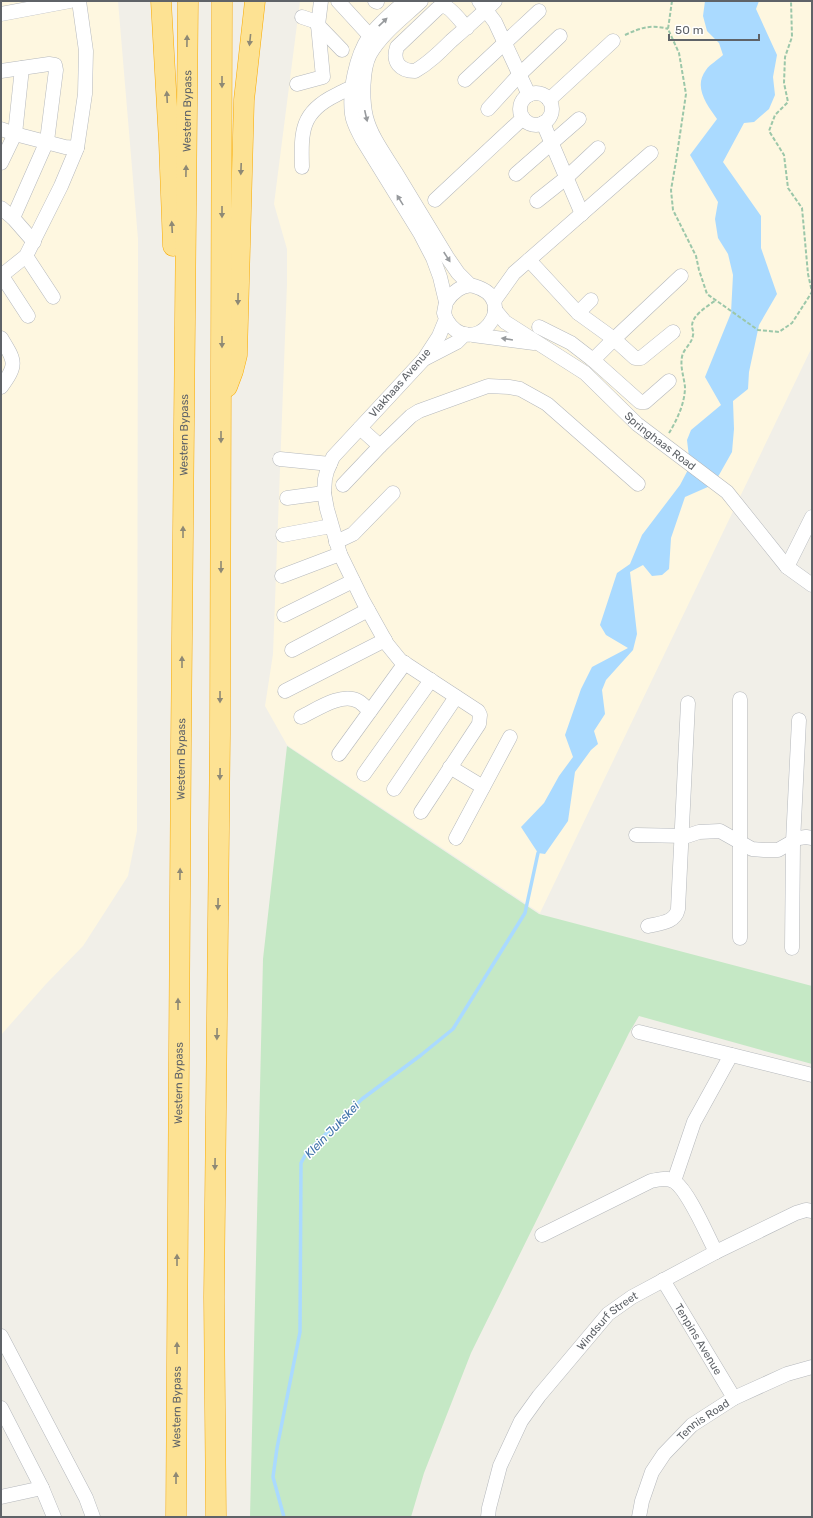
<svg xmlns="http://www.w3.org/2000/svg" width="813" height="1518" font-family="Rubik,sans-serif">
<rect width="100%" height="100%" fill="#f1efe8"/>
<path fill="#fef7e0" d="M1,1H118L138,239L137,831L128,876L83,946L46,984L1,1035Z
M300,1H812V347L540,913L287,745L265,706L273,654L287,284V249L274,204Z"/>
<path fill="#c5e8c5" d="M287,746L539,914L812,986V1064L639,1016L629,1033L471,1353L424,1473L411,1517H250L263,959Z"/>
<path fill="#aadaff" d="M705,1H759L756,9L777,55L773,77L775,95L769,109L754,122L744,123L723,162L761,216V248L777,294L759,325L749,372L748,389L733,401L734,429L732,452L719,475L710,486L685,497L671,538L669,569L662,575L652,576L643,565L630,572L637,634L633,650L606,680L602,690L605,714L594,731L598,744L591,750L575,772L568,821L545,854L538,853L521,827L544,803L559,776L573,757L565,735L581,689L592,667L628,648L606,635L600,625L617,573L630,564L642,535L680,485L690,466L687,440L691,430L721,405L705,377L731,313L733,275L728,254L718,238L715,219L718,202L690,155L717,119C707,105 693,87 706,70C710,64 718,60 723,55L719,43L707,31L703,16Z"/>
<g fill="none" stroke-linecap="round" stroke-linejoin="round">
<path stroke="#aadaff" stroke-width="3.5" d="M284,1517L273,1477L277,1448L300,1332L301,1163L307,1152L362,1099L421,1055L453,1029L525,913L538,853"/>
<g stroke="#b5b8bc" stroke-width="15">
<g id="minor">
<path d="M338,1L370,36"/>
<path d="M375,1L377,2"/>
<path d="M406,1C393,12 379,23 369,37C356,56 349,91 352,114C353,123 358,131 362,139L420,233L433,258L440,277L446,302L444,313L446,319L439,336L424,359L333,457L327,471L325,479L324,493L327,509L340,554L363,601L387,644L400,660L478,711L480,715L479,724L421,812"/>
<path d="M421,1C404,17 382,33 370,54C362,69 362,100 366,117C371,137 385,155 396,173C413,201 430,229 447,257L458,273L470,285"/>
<path d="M479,1L495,22L529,95"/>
<path d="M1,14L70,1"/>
<path d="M302,17L314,21L342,50"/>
<path d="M467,28C462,23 452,9 446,7C443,5 439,7 437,9L397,47C392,62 400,71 415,71C429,63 440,52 451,41C466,28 481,15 495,1"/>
<path d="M1,71L49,64L55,65L56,70L47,141L13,218"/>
<path d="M465,80L539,11"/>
<path d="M297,84L323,77L318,25L321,1"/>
<circle cx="536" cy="109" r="16"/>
<path d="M549,100L613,41"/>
<path d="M488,109L520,74L560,36"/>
<path d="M543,123L582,214"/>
<path d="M1,129L15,134L65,147L77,148"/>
<path d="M1,163L15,134L22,68"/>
<path d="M302,167C301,131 301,112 336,95C344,91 351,86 359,88"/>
<path d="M516,174L579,119"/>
<path d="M435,200L523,118"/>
<path d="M537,201L566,178L598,148"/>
<path d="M1,208L13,218L34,242"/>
<path d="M26,256L53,297"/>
<path d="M529,260L578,313L614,339L635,358H641L673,332"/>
<path d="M1,276L26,256L61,186L77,148L85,94L86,51L79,1"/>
<path d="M2,276L28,316"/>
<path d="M494,301L514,273L651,153"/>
<path id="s1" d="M495,310L505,322L585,373L637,424L727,492L787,567L812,585"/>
<path d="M578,313L591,300"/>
<path d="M446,319C473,364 524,300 474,286C463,283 452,293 446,302"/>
<path d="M539,327L571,343L593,360L640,402H645L669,381"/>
<path d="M473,335L534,343"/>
<path d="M1,338C15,361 18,364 1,387"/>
<path d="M426,358L457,342L465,334"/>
<path d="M593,360L614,339L681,276"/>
<path d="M360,428L380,446L411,416L419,411L488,386L509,387L520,389L547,404L638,484"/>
<path d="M280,459L330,464"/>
<path d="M343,485L380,446"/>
<path d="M287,498L324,493"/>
<path d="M283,535L331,526"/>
<path d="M336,542L353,534L393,493"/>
<path d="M787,567L812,517"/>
<path d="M282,576L340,554"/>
<path d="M284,615L353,581"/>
<path d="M292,650L368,610"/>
<path d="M285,691L385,640"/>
<path d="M740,699V938"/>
<path d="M301,717C316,710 341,692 358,701C362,703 366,708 370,711"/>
<path d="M339,754L405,663"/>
<path d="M450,767L483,787"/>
<path d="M364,774L431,680"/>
<path d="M394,789L456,697"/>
<path d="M636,835L687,836L699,832L720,831L752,849L764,850H778L799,838L806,837L812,838"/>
<path d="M456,838L510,737"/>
<path d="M648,926C660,923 675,923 678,909L688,703"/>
<path d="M792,948L793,842L799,720"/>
<path d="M639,1032L812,1075"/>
<path d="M674,1181L694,1122L731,1055"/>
<path d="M542,1235L651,1181C659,1179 668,1177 675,1182C689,1192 707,1235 716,1252"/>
<path id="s2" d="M663,1280L734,1398"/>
<path d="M1,1336L86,1498L93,1517"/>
<path d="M1,1408L42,1488L54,1517"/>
<path d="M1,1497L42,1488"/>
<path id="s3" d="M488,1517L489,1508L500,1466L521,1421L539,1396L608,1314L632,1297L716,1252L796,1213L806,1210L812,1211"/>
<path id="s4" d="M639,1517L642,1501L652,1472L664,1454L692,1425L734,1398L787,1374L812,1367"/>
</g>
</g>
<g stroke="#f9ab00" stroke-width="21">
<g id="highway">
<path d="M161,1L169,142L173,246"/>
<path d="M227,387L233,371L237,355L244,100L255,1"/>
<path id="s5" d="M176,1517C178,1012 183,506 188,1"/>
<path d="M216,1517L214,1297L220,735L222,1"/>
</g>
</g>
<path stroke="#9cc7a9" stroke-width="2" stroke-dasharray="4 2" stroke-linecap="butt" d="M672,1L668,29L679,53L686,94L676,161L671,190L673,210L696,256L699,270L707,294L758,330L779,332L792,323L812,292L808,274L802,208L788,188L784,155L769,131L775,115L788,102L784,83L785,57L792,37L791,1
M625,35C640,28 651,24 668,29
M669,433C677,420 685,403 685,387C684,377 680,367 682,357C683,349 692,344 693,335C694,332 692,329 692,326C692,315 708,306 716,300"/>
<use href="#minor" stroke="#fff" stroke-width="14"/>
<use href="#highway" stroke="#fde293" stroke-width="20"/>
</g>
<defs><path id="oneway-solid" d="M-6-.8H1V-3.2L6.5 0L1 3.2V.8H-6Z"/></defs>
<g fill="#979a9d">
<use href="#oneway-solid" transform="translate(383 22) rotate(-44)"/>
<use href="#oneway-solid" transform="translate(366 116) rotate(77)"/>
<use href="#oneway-solid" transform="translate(400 200) rotate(-122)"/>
<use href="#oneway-solid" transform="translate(447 257) rotate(57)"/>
<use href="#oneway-solid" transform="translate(507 339) rotate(-171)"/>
</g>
<g fill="#8e8975">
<use href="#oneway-solid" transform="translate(250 40) rotate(96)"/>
<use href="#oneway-solid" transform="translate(187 41) rotate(-89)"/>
<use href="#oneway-solid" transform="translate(222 82) rotate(90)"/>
<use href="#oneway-solid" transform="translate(167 97) rotate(-93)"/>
<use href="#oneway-solid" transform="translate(241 169) rotate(92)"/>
<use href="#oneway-solid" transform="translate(186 171) rotate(-89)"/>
<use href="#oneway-solid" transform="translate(222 212) rotate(90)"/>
<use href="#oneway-solid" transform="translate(172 227) rotate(-93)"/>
<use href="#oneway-solid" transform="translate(238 299) rotate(91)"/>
<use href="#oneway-solid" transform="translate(222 342) rotate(90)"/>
<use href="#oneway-solid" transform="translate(221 437) rotate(90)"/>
<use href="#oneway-solid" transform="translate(183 532) rotate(-90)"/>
<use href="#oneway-solid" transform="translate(221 567) rotate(90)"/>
<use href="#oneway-solid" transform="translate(182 662) rotate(-90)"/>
<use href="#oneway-solid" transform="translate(220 697) rotate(90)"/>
<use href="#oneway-solid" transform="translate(220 774) rotate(91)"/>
<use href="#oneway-solid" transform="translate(180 874) rotate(-89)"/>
<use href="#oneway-solid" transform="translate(218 904) rotate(91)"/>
<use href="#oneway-solid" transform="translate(178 1004) rotate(-90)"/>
<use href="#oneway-solid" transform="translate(217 1034) rotate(91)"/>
<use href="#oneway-solid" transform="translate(215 1164) rotate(91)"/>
<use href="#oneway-solid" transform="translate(177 1260) rotate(-90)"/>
<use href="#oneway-solid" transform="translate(177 1348) rotate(-90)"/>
<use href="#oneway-solid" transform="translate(176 1478) rotate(-90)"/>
</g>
<g text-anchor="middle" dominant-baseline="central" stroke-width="3" stroke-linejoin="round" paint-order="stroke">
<g font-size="11" fill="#5f6368" stroke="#fff">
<text stroke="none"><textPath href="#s5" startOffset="1406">Western Bypass</textPath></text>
<text transform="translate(400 383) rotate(-49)">Vlakhaas Avenue</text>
<text stroke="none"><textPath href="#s5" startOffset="1082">Western Bypass</textPath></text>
<text stroke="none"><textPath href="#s1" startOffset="212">Springhaas Road</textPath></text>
<text stroke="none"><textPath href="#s5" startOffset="758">Western Bypass</textPath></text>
<text stroke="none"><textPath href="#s5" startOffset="434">Western Bypass</textPath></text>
<text stroke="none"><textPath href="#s3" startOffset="235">Windsurf Street</textPath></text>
<text stroke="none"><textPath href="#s2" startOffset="69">Tenpins Avenue</textPath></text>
<text stroke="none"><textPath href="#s5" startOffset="110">Western Bypass</textPath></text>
<text stroke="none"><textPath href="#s4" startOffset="121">Tennis Road</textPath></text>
</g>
<g font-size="12" font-style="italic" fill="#4174aa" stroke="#fff">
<text transform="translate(332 1130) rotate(-46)">Klein Jukskei</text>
</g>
</g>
<rect width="813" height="1518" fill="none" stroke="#5f6368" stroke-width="4"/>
<path d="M669 34v6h90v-6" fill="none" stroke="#5f6368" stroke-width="2"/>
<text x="675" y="34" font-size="12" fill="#5f6368" stroke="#ffffff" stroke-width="3" paint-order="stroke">50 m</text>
</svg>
